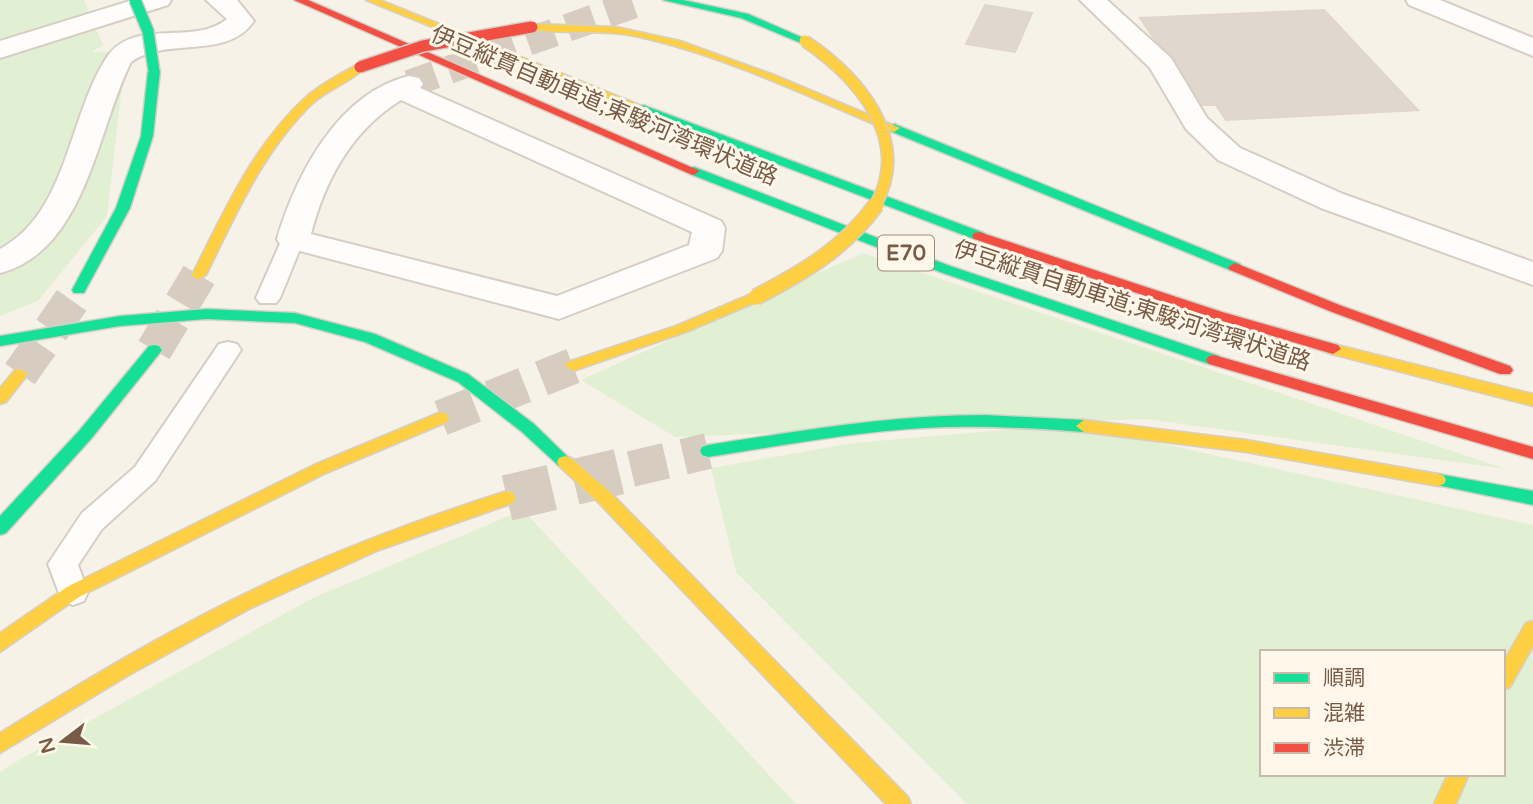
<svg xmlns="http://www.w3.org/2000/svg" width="1533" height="804" font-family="'Varela Round','Noto Sans JP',sans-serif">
<rect width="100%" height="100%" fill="#f7f2e8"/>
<path fill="#e1efd2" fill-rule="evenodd" d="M0,0H84L103,45L92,52H126L107,216L38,301L0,316Z
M863,253L1506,469L1147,419L675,437L581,380Z
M1072,424L1533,525V804H967L736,572L711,468L854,443ZM1262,652H1503V774H1262Z
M523,510L796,804H0V772L19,760L313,598Z"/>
<path fill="#e1d8cd" stroke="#e0d6ca" stroke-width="2" d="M985,5L1032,13L1015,52L966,44Z
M1324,10L1418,110L1226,120L1216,105H1202L1173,57L1155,40L1140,18Z"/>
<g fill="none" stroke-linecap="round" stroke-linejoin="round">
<path stroke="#d7ccc0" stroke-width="28" stroke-dasharray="28 14" stroke-linecap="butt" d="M409,84L646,0"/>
<path stroke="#d7ccc0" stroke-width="36" stroke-dasharray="36 18" stroke-linecap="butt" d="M154,350L199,275
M20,374L79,290
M441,418L573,366
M631,469L708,451"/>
<path stroke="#d7ccc0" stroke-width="46" stroke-dasharray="46 23" stroke-linecap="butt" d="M507,498L638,467"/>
<g stroke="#d6cec5" stroke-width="4">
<path id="lane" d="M293,232L304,239L280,298L276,303H260L256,298L282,239Z
M228,342L237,344L241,350L155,481L102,529L78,565L88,592L84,601L73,605L62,601L48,564L82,513L135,467L219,344Z"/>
</g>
<g stroke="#d6cec5" stroke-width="4">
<path id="street" d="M133,0H171L168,5L0,58V41Z
M206,0H237L254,21C226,61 167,36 131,62C97,129 86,251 0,273V249C69,212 68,113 109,54C139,18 194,46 227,19Z
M1080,0H1107L1171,58L1207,118L1240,148L1343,194L1533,262V285L1321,208L1218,160L1186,129L1150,68Z
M1406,0H1440L1533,38V56L1409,5Z
M409,76L419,78L423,84L420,88L721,221L725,228L722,251L717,258L559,319L281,246L277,239C296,175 338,93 409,76ZM401,100L692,232L689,245L557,296L311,234C325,180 352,130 401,100Z"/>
</g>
<g stroke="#d6cfc5" stroke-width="3">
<path id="fast" d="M663,0H683L748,14L810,41L801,43L741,18Z
M154,68L160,71L153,136L130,208L84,293H74L72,290L116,208L141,136L148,71Z
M643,105L984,233L986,236L984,239H974L639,111L637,109Z
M894,124L1240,264L1242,267L1240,270H1230L890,131L888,128Z
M694,167L950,266L1219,356L1222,360L1219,364H1209L940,272L690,174V168Z
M207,309L295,313L375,334L468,374L534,424L573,462L571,466H559L522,432L458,382L365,342L295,323L207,319L120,326L0,346V336L120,316Z
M154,345L159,346L162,350L159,354L91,439L6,533L0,535V516L79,431L149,346Z
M985,415L1084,420L1092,426L1084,432C1031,428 978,425 924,428C852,432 780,446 708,457L702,455L700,451L702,447L708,445C800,431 891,415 985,415Z
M1438,474L1533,491V505L1432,484L1430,480L1432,476Z"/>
</g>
<g stroke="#d6cfc5" stroke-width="3">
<path id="slow" d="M366,0H380L649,109L647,111H639Z
M532,24L616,27L680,41L774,75L900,128L894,132L890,131C807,96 723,55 635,36C599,29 563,35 528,29L527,27Z
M356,65L366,67C351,82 329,89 313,103C263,151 236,214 206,275L199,279L194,278L192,275C224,212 253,145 306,97C321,84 339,75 356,65Z
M756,292L763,297L761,300L686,332L573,371L565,366L568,362L676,326Z
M1333,344L1533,394V406L1328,353L1325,349L1328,345Z
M20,369L28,374L6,402L0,404V388L15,370Z
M441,412L447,414L449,418L447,422L326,473L79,597L0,652V633L67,587L314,465Z
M1084,420L1246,440L1438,474L1444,476L1446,480L1444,484L1438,486L1246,452L1084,432L1076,426Z
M565,456L571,458L610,492L908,797L911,804H886L598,502L559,466L557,462L559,458Z
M507,491L513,493L516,498L513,503L379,550L251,608L129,675L0,753V733C98,672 197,613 303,567C369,538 438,513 507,491Z
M1533,621V646L1510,687L1503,690V663L1526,623Z
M1448,774H1469L1456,804H1434Z"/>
</g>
<g stroke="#d6cfc5" stroke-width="3">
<path id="jam" d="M294,0H308L700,171L694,175L690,174Z
M979,232L1222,312L1338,345L1341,349L1333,354L1212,318L974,239L972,236L974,233Z
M1235,263L1342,306L1510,366L1513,370L1510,374H1500L1332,312L1230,270L1228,267Z
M1214,355L1533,447V459L1209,364L1206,360L1209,356Z"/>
</g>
<use href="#lane" fill="#fefdfc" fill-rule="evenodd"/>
<use href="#street" fill="#fefdfc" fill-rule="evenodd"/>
<use href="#fast" fill="#16e098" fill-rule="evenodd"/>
<use href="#slow" fill="#ffcf43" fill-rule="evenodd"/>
<use href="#jam" fill="#f24e42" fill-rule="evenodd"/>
<g stroke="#d6cdc4" stroke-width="14" stroke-linecap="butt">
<path id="fast-bridge" d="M135,0L148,31L154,71"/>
</g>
<g stroke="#d6cdc4" stroke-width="14" stroke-linecap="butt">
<path id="slow-bridge-far1" d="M805,41C858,77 913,139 875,206"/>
</g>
<g stroke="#d6cdc4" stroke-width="18" stroke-linecap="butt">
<path id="slow-bridge" d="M756,297C804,272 844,249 876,205"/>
</g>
<g stroke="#d6cdc4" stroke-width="14" stroke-linecap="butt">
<path id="jam-bridge" d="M360,67L423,46L532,27"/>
</g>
<use href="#fast-bridge" stroke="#16e098" stroke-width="11"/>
<use href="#slow-bridge-far1" stroke="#ffcf43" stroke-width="11"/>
<use href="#slow-bridge" stroke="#ffcf43" stroke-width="15"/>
<use href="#jam-bridge" stroke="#f24e42" stroke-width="11"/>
</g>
<g text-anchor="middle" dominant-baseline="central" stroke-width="6" stroke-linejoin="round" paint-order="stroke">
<rect fill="#fff8ea" stroke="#a08a78" stroke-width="2" x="878" y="235.5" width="56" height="35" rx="5"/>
<g font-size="21" font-weight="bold" fill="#775b47">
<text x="906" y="253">E70</text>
</g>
<g font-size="23" fill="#775b47" stroke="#fff8ea">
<text transform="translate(604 106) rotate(23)">伊豆縦貫自動車道;東駿河湾環状道路</text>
<text transform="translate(1132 306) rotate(18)">伊豆縦貫自動車道;東駿河湾環状道路</text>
</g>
</g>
<rect x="1260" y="650" width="245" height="126" fill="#fff8ea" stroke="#c9b9a9" stroke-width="2"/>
<rect x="1274" y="673" width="35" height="10" fill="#16e098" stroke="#c9b9a9" stroke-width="2"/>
<text x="1323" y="685" font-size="21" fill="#775b47">順調</text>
<rect x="1274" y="708" width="35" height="10" fill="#ffcf43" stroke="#c9b9a9" stroke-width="2"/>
<text x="1323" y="720" font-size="21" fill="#775b47">混雑</text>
<rect x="1274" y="743" width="35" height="10" fill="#f24e42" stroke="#c9b9a9" stroke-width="2"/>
<text x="1323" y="755" font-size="21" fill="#775b47">渋滞</text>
<g transform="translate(63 741) rotate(254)" stroke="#fff8ea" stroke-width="5" paint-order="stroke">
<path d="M0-5L12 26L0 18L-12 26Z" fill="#775b47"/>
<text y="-10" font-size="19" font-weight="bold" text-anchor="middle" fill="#775b47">N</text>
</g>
</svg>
